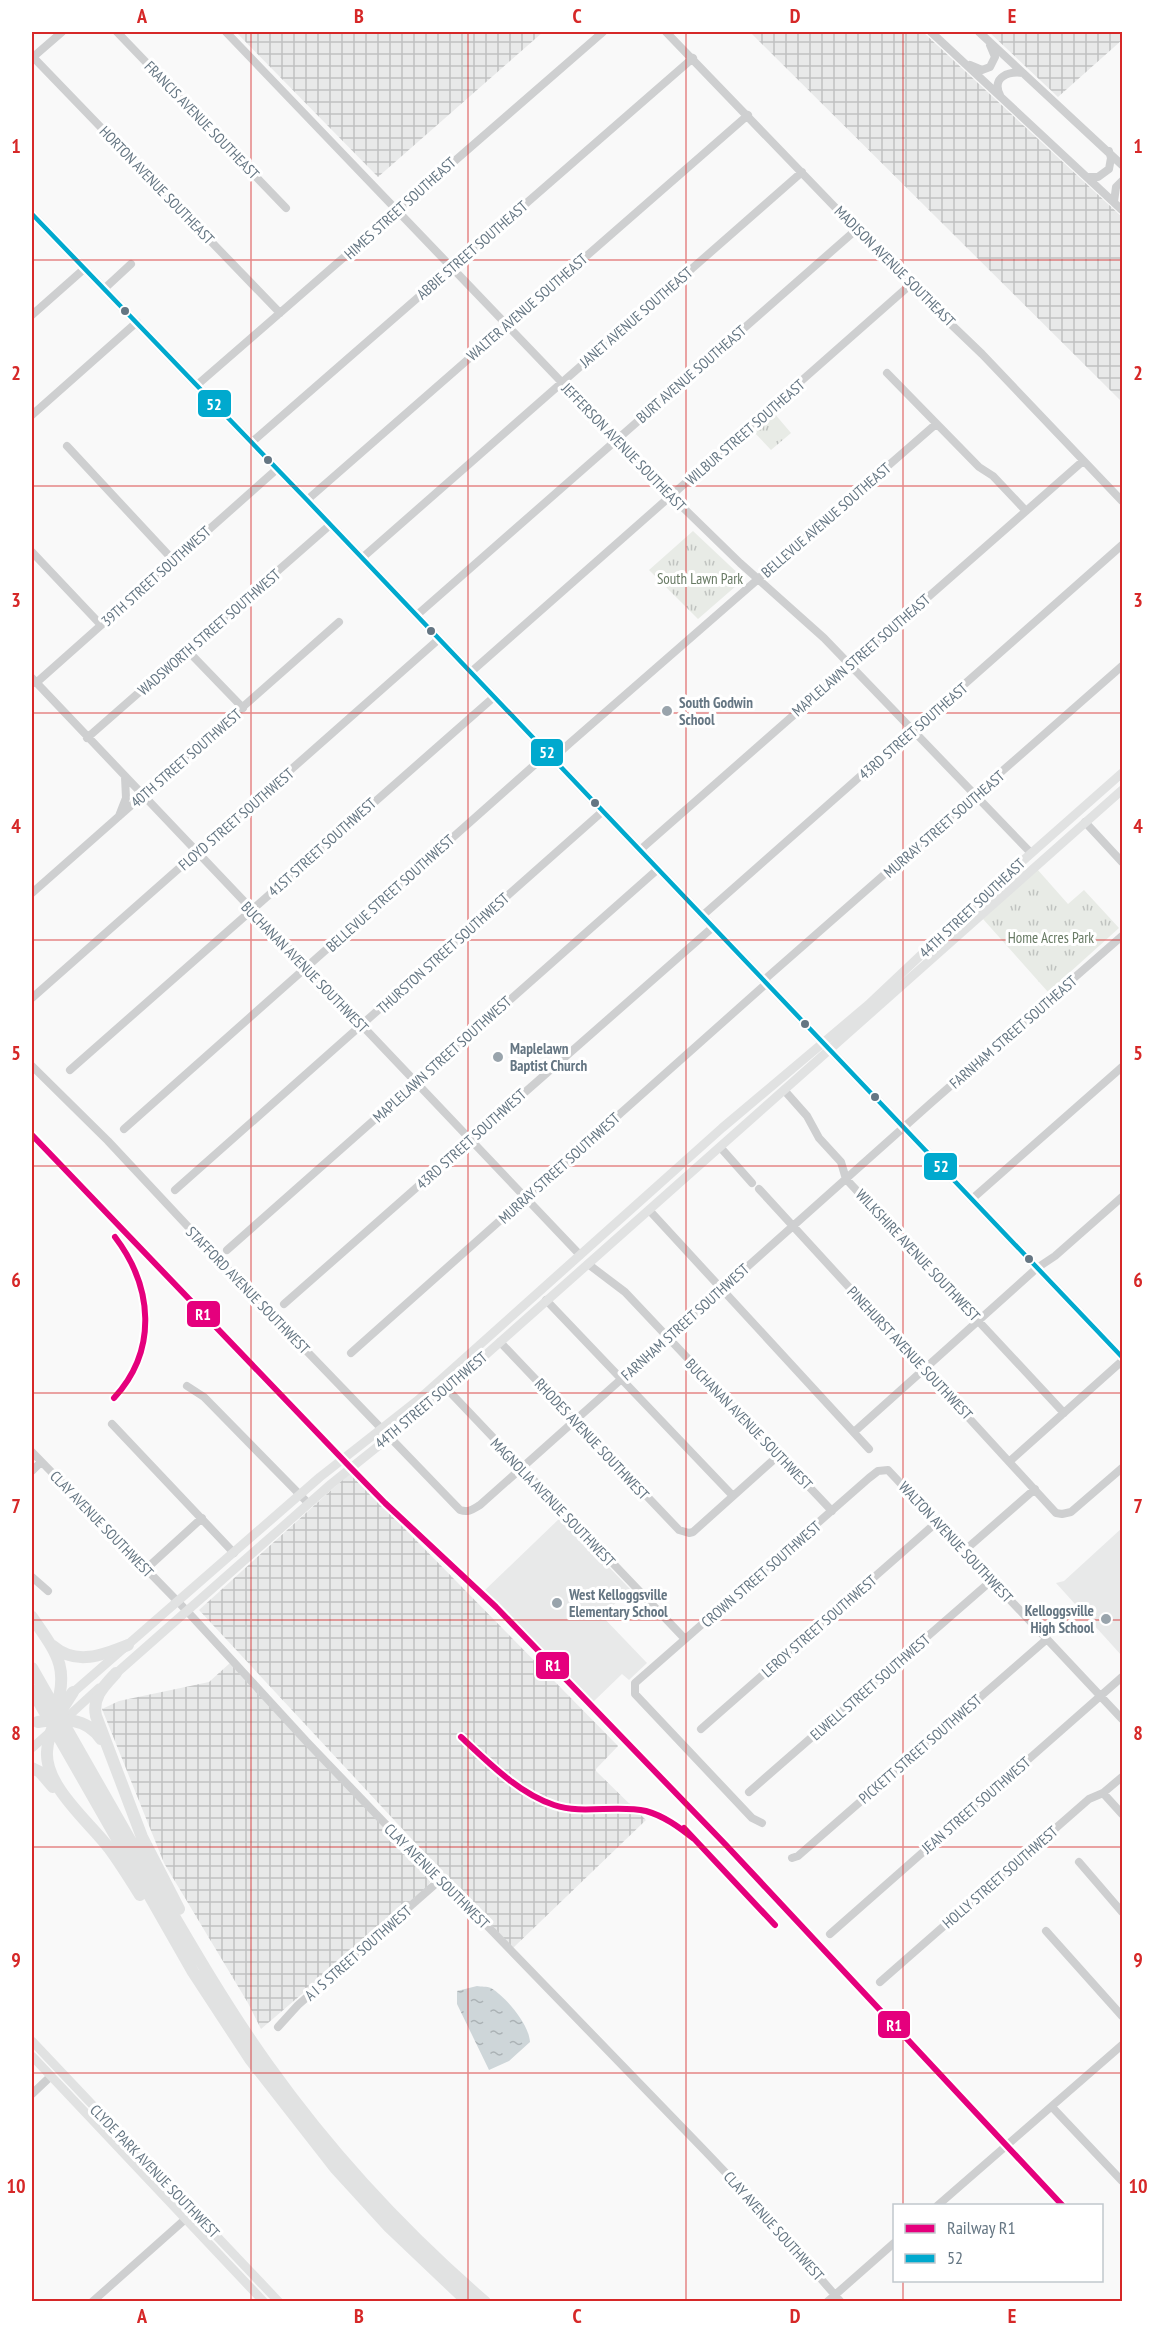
<svg xmlns="http://www.w3.org/2000/svg" width="1154" height="2333" font-family="'PT Sans Narrow',sans-serif">
<defs>
<pattern id="industrial-grid" width="8" height="8" patternUnits="userSpaceOnUse" patternTransform="scale(1.5)"><rect width="8" height="8" fill="#e8e9e9"/><path d="M0 4h8M4 0v8" fill="none" stroke="#c0c1c2"/></pattern>
<pattern id="park-tufts" width="24" height="20" patternUnits="userSpaceOnUse" patternTransform="scale(1.5)"><rect width="24" height="20" fill="#e8ebe6"/><path d="M3 7l-1-3M5 7V3M7 7l1-3M15 17l-1-3M17 17v-4M19 17l1-3" fill="none" stroke="#c0c3c0"/></pattern>
<pattern id="water-ripples" width="26" height="14" patternUnits="userSpaceOnUse" patternTransform="scale(1.5)"><rect width="26" height="14" fill="#ced6d9"/><path d="M2 4q2-2 4 0t4 0M15 11q2-2 4 0t4 0" fill="none" stroke="#abb2b5"/></pattern>
</defs>
<rect width="100%" height="100%" fill="#f9f9f9"/>
<path fill="#e8e9e9" d="M561,1517L630,1589L602,1616L647,1663L629,1680L622,1674L593,1702L485,1590Z
M1122,1528V1656L1056,1583L1064,1581Z"/>
<path fill="url(#industrial-grid)" d="M236,32H543L378,177Z
M750,32H923L1122,217V402Z
M989,32H1122V40L1058,97Z
M350,1473L618,1746L595,1770L646,1820L513,1948L199,1610Z
M230,1663L432,1879L427,1887L261,2029L248,2003L164,1863L102,1709L119,1701L209,1682Z"/>
<path fill="url(#park-tufts)" d="M774,413L791,433L771,450L754,432Z
M693,531L744,579L698,619L649,570Z
M1037,869L1068,904L1084,890L1119,928L1048,992L983,919Z"/>
<path fill="url(#water-ripples)" d="M477,1986C481,1987 487,1986 491,1988C506,1997 529,2024 530,2042L509,2061L489,2070L457,2004V1991Z"/>
<g fill="none" stroke-linecap="round" stroke-linejoin="round">
<path stroke="#cecfd0" stroke-width="8" d="M117,32L286,208
M226,32L666,491L740,563L824,638L1031,853
M666,32L910,285L982,354L1122,501
M931,32L1122,210
M979,32L1122,165
M33,57L280,313
M32,58L62,32
M970,65L982,70L990,67L995,57L990,45
M1000,95C991,77 1009,71 1023,73
M1087,177H1098L1109,169L1111,158L1109,151
M1114,202L1116,187L1122,181
M104,289L131,264
M32,315L84,269
M887,373L979,467L993,476L1026,511
M197,385L603,32
M32,415L137,322
M252,442L693,58
M67,446L174,561
M307,500L748,115
M32,552L101,625
M362,558L802,172
M417,615L857,229
M187,650L243,708
M471,672L910,285
M32,678L580,1255
M36,683L277,469
M87,738L330,525
M119,816L126,798L125,777
M1085,822L1122,862
M640,850L1083,461
M32,893L339,622
M702,916L1122,545
M764,980L1122,666
M32,998L439,639
M32,1066L108,1141L237,1279L460,1510C469,1513 473,1509 480,1505L931,1103L1122,936
M70,1070L494,697
M784,1090L807,1116L819,1138L841,1162L846,1179L1064,1413
M124,1129L540,760L560,752L570,743L936,424
M720,1147L752,1183
M759,1189L1056,1513L1062,1514L1071,1512L1122,1468
M175,1190L603,811
M972,1199L1122,1067
M649,1210L869,1449
M227,1250L658,869
M588,1264L625,1292L832,1511
M546,1300L733,1496
M284,1304L713,927
M500,1342L679,1530L689,1533L693,1532L779,1455
M351,1353L767,983
M187,1386L204,1397L308,1503
M447,1389L685,1639
M112,1424L234,1553
M854,1432L1037,1268L1055,1256L1122,1197
M32,1452L186,1610L306,1741L420,1860L465,1903L706,2152L762,2211L841,2302
M1010,1461L1122,1361
M32,1471L41,1462
M964,1551L1035,1489
M146,1569L202,1518
M32,1577L48,1591
M701,1729L937,1522
M749,1792L991,1581
M1103,1793L1122,1814
M762,1823L752,1818L635,1694V1683L869,1478L878,1471L888,1470L1122,1719
M792,1858L798,1856L1047,1639
M1079,1862L1122,1912
M1046,1931L1122,2016
M830,1934L1122,1677
M880,1982L1089,1799L1103,1793L1122,1777
M278,2027L298,2005L440,1880
M32,2094L51,2076
M1052,2107L1122,2181
M937,2206L1122,2045
M92,2302L190,2215
M827,2302L894,2243"/>
<path stroke="#e1e2e2" stroke-width="9" d="M32,214L307,500L1122,1357
M112,1677L331,1484L428,1406L1122,790
M69,1696L320,1477L418,1400L722,1128L868,1005L993,887L1122,773
M63,1721L99,1688
M32,1748L50,1732
M32,2041L279,2302
M32,2056L264,2302"/>
<path stroke="#e1e2e2" stroke-width="12" d="M32,1617C57,1654 70,1667 55,1712
M53,1646C76,1666 103,1655 128,1645
M32,1668C70,1734 108,1801 146,1868C185,1935 223,2002 268,2065C330,2152 404,2232 485,2302
M116,1673C104,1686 92,1697 96,1716L142,1837L179,1909
M32,1690L193,1972L250,2059L336,2169L389,2227L468,2302
M73,1692C61,1711 48,1729 47,1752C45,1786 89,1822 109,1848C120,1863 130,1879 140,1895
M38,1722C62,1718 86,1717 101,1739
M32,1768L40,1772L53,1787"/>
<g stroke="#fff" stroke-width="9">
<path id="bus-1" d="M32,214L307,500L1122,1357"/>
</g>
<use href="#bus-1" stroke="#00a9ce" stroke-width="4.5"/>
<g stroke="#fff" stroke-width="10">
<path id="rail-1" d="M32,1135L350,1467L385,1503L496,1607L725,1844L1063,2206
M114,1398C158,1350 153,1287 115,1237
M461,1737C488,1762 518,1793 554,1805C583,1815 616,1804 646,1811C664,1816 679,1827 694,1839
M684,1828L775,1925"/>
</g>
<use href="#rail-1" stroke="#e5007d" stroke-width="6"/>
</g>
<path fill="none" stroke="#d62828" stroke-width="1.5" stroke-opacity="0.55" d="M251,32V2302M468,32V2302M686,32V2302M903,32V2206M32,260H1122M32,486H1122M32,713H1122M32,940H1122M32,1166H1122M32,1393H1122M32,1620H1122M32,1847H1122M32,2073H1122M903,2280V2302"/>
<g fill="#657683" stroke="#fff" stroke-width="2">
<circle cx="125" cy="311" r="5"/>
<circle cx="268" cy="460" r="5"/>
<circle cx="431" cy="631" r="5"/>
<circle cx="595" cy="803" r="5"/>
<circle cx="805" cy="1024" r="5"/>
<circle cx="875" cy="1097" r="5"/>
<circle cx="1029" cy="1259" r="5"/>
</g>
<g fill="#99a4ac" stroke="#fff" stroke-width="2">
<circle cx="667" cy="711" r="6"/>
<circle cx="498" cy="1057" r="6"/>
<circle cx="557" cy="1603" r="6"/>
<circle cx="1106" cy="1619" r="6"/>
</g>
<g text-anchor="middle" dominant-baseline="central" stroke-width="6" stroke-linejoin="round" paint-order="stroke">
<g font-size="15" fill="#657683" stroke="#fff">
<text transform="translate(202 120) rotate(46)">FRANCIS AVENUE SOUTHEAST</text>
<text transform="translate(157 185) rotate(46)">HORTON AVENUE SOUTHEAST</text>
<text transform="translate(400 208) rotate(-42)">HIMES STREET SOUTHEAST</text>
<text transform="translate(472 250) rotate(-41)">ABBIE STREET SOUTHEAST</text>
<text transform="translate(895 266) rotate(45)">MADISON AVENUE SOUTHEAST</text>
<text transform="translate(527 307) rotate(-41)">WALTER AVENUE SOUTHEAST</text>
<text transform="translate(636 317) rotate(-41)">JANET AVENUE SOUTHEAST</text>
<text transform="translate(691 374) rotate(-41)">BURT AVENUE SOUTHEAST</text>
<text transform="translate(745 432) rotate(-41)">WILBUR STREET SOUTHEAST</text>
<text transform="translate(624 447) rotate(46)">JEFFERSON AVENUE SOUTHEAST</text>
<text transform="translate(826 520) rotate(-41)">BELLEVUE AVENUE SOUTHEAST</text>
<text transform="translate(156 576) rotate(-42)">39TH STREET SOUTHWEST</text>
<text transform="translate(209 632) rotate(-41)">WADSWORTH STREET SOUTHWEST</text>
<text transform="translate(861 655) rotate(-41)">MAPLELAWN STREET SOUTHEAST</text>
<text transform="translate(913 731) rotate(-41)">43RD STREET SOUTHEAST</text>
<text transform="translate(186 758) rotate(-41)">40TH STREET SOUTHWEST</text>
<text transform="translate(236 819) rotate(-41)">FLOYD STREET SOUTHWEST</text>
<text transform="translate(944 824) rotate(-41)">MURRAY STREET SOUTHEAST</text>
<text transform="translate(322 847) rotate(-42)">41ST STREET SOUTHWEST</text>
<text transform="translate(390 893) rotate(-42)">BELLEVUE STREET SOUTHWEST</text>
<text transform="translate(972 908) rotate(-43)">44TH STREET SOUTHEAST</text>
<text transform="translate(443 953) rotate(-42)">THURSTON STREET SOUTHWEST</text>
<text transform="translate(305 967) rotate(46)">BUCHANAN AVENUE SOUTHWEST</text>
<text transform="translate(1013 1032) rotate(-41)">FARNHAM STREET SOUTHEAST</text>
<text transform="translate(442 1059) rotate(-42)">MAPLELAWN STREET SOUTHWEST</text>
<text transform="translate(471 1139) rotate(-42)">43RD STREET SOUTHWEST</text>
<text transform="translate(559 1168) rotate(-42)">MURRAY STREET SOUTHWEST</text>
<text transform="translate(918 1255) rotate(47)">WILKSHIRE AVENUE SOUTHWEST</text>
<text transform="translate(248 1290) rotate(46)">STAFFORD AVENUE SOUTHWEST</text>
<text transform="translate(685 1322) rotate(-42)">FARNHAM STREET SOUTHWEST</text>
<text transform="translate(910 1353) rotate(47)">PINEHURST AVENUE SOUTHWEST</text>
<text transform="translate(431 1400) rotate(-40)">44TH STREET SOUTHWEST</text>
<text transform="translate(749 1424) rotate(46)">BUCHANAN AVENUE SOUTHWEST</text>
<text transform="translate(592 1439) rotate(47)">RHODES AVENUE SOUTHWEST</text>
<text transform="translate(553 1502) rotate(46)">MAGNOLIA AVENUE SOUTHWEST</text>
<text transform="translate(102 1524) rotate(46)">CLAY AVENUE SOUTHWEST</text>
<text transform="translate(956 1542) rotate(47)">WALTON AVENUE SOUTHWEST</text>
<text transform="translate(761 1574) rotate(-41)">CROWN STREET SOUTHWEST</text>
<text transform="translate(819 1626) rotate(-41)">LEROY STREET SOUTHWEST</text>
<text transform="translate(870 1687) rotate(-41)">ELWELL STREET SOUTHWEST</text>
<text transform="translate(920 1749) rotate(-41)">PICKETT STREET SOUTHWEST</text>
<text transform="translate(976 1805) rotate(-41)">JEAN STREET SOUTHWEST</text>
<text transform="translate(437 1876) rotate(45)">CLAY AVENUE SOUTHWEST</text>
<text transform="translate(1000 1877) rotate(-41)">HOLLY STREET SOUTHWEST</text>
<text transform="translate(358 1953) rotate(-41)">A I S STREET SOUTHWEST</text>
<text transform="translate(155 2171) rotate(46)">CLYDE PARK AVENUE SOUTHWEST</text>
<text transform="translate(774 2226) rotate(48)">CLAY AVENUE SOUTHWEST</text>
</g>
<g font-size="15" fill="#687a64" stroke="#fff">
<text x="700" y="578">South Lawn Park</text>
<text x="1051" y="937">Home Acres Park</text>
</g>
<g font-size="15" font-weight="bold" fill="#657683" stroke="#fff" text-anchor="start">
<text x="679" y="702">South Godwin<tspan x="679" dy="17">School</tspan></text>
<text x="510" y="1048">Maplelawn<tspan x="510" dy="17">Baptist Church</tspan></text>
<text x="569" y="1594">West Kelloggsville<tspan x="569" dy="17">Elementary School</tspan></text>
<text x="1094" y="1610" text-anchor="end">Kelloggsville<tspan x="1094" dy="17">High School</tspan></text>
</g>
</g>
<g stroke="#fff" stroke-width="2">
<rect x="197" y="389" width="35" height="29" rx="6" fill="#00a9ce"/>
<rect x="530" y="738" width="34" height="29" rx="6" fill="#00a9ce"/>
<rect x="923" y="1152" width="35" height="29" rx="6" fill="#00a9ce"/>
<rect x="186" y="1300" width="35" height="28" rx="6" fill="#e5007d"/>
<rect x="535" y="1651" width="35" height="29" rx="6" fill="#e5007d"/>
<rect x="877" y="2010" width="34" height="29" rx="6" fill="#e5007d"/>
</g>
<g font-size="16" text-anchor="middle" font-weight="bold" fill="#fff">
<text x="214" y="410">52</text>
<text x="547" y="758">52</text>
<text x="941" y="1172">52</text>
<text x="203" y="1320">R1</text>
<text x="553" y="1671">R1</text>
<text x="894" y="2031">R1</text>
</g>
<rect width="1154" height="2333" fill="none" stroke="#ffffff" stroke-width="66"/>
<rect x="893" y="2204" width="210" height="78" fill="#ffffff" stroke="#c1c8cd" stroke-width="1.5"/>
<rect x="905" y="2224" width="30" height="9" fill="#e5007d" stroke="#c1c8cd" stroke-width="1.5"/>
<text x="947" y="2234" font-size="18" fill="#657683">Railway R1</text>
<rect x="905" y="2254" width="30" height="9" fill="#00a9ce" stroke="#c1c8cd" stroke-width="1.5"/>
<text x="947" y="2264" font-size="18" fill="#657683">52</text>
<rect x="33" y="33" width="1088" height="2267" fill="none" stroke="#d62828" stroke-width="2"/>
<g font-size="20" text-anchor="middle" font-weight="bold" fill="#d62828">
<text x="142" y="23">A</text>
<text x="359" y="23">B</text>
<text x="577" y="23">C</text>
<text x="795" y="23">D</text>
<text x="1012" y="23">E</text>
<text x="16" y="153">1</text>
<text x="1138" y="153">1</text>
<text x="16" y="380">2</text>
<text x="1138" y="380">2</text>
<text x="16" y="607">3</text>
<text x="1138" y="607">3</text>
<text x="16" y="833">4</text>
<text x="1138" y="833">4</text>
<text x="16" y="1060">5</text>
<text x="1138" y="1060">5</text>
<text x="16" y="1287">6</text>
<text x="1138" y="1287">6</text>
<text x="16" y="1513">7</text>
<text x="1138" y="1513">7</text>
<text x="16" y="1740">8</text>
<text x="1138" y="1740">8</text>
<text x="16" y="1967">9</text>
<text x="1138" y="1967">9</text>
<text x="16" y="2193">10</text>
<text x="1138" y="2193">10</text>
<text x="142" y="2323">A</text>
<text x="359" y="2323">B</text>
<text x="577" y="2323">C</text>
<text x="795" y="2323">D</text>
<text x="1012" y="2323">E</text>
</g>
</svg>
